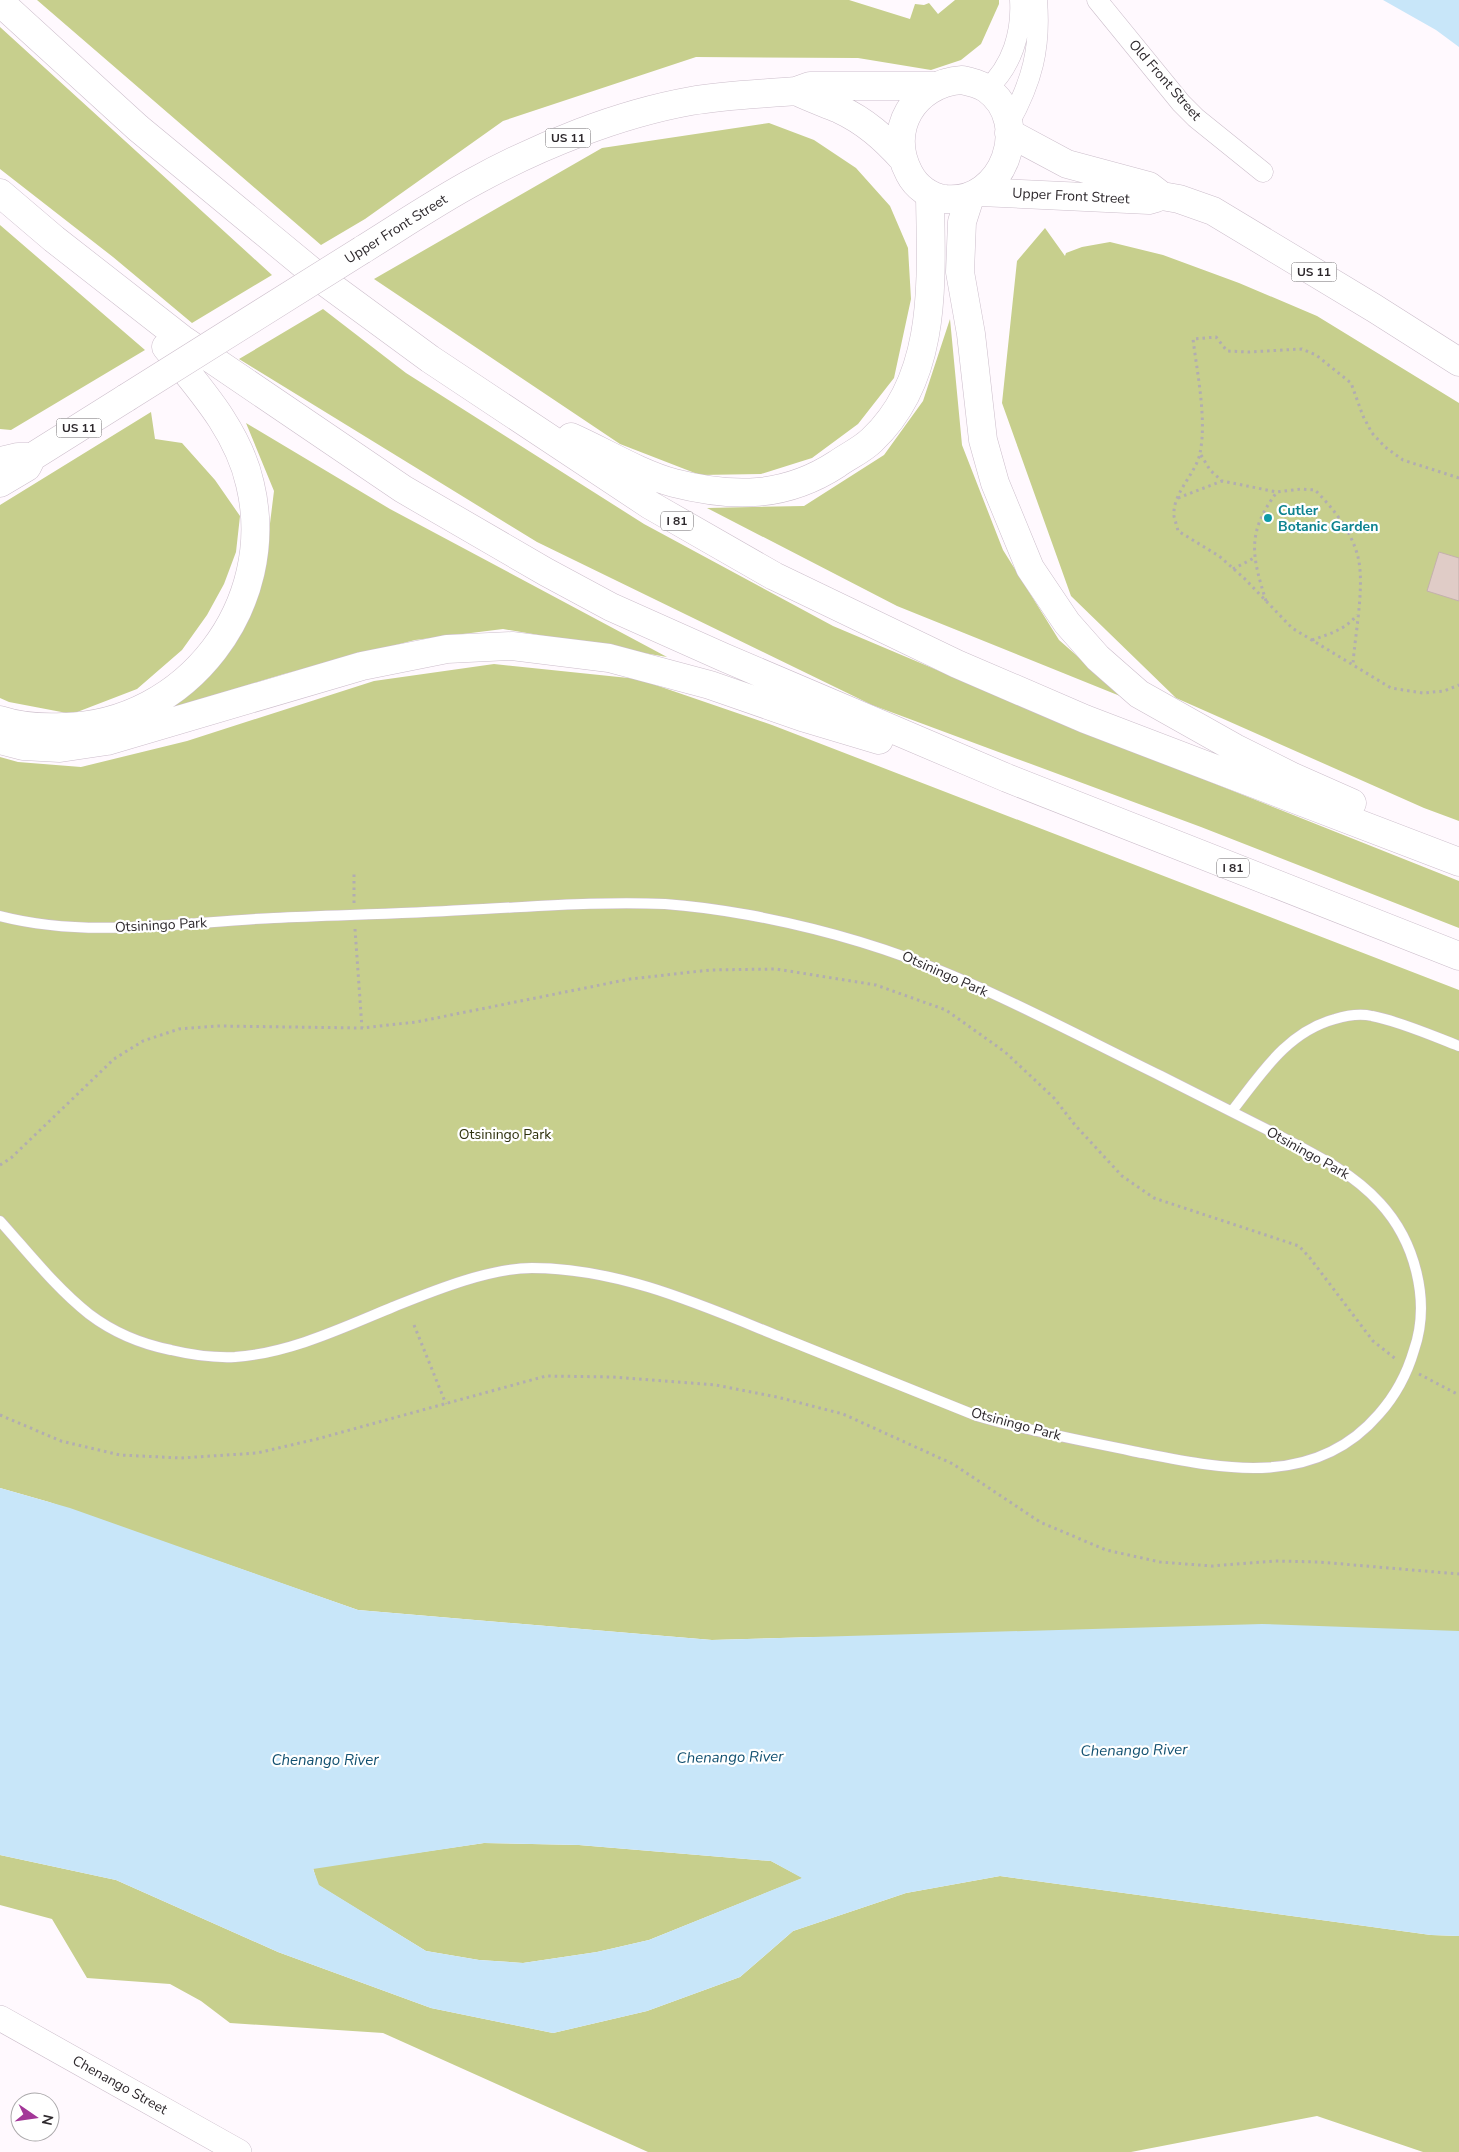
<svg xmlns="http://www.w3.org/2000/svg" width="1459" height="2152" font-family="'Nunito Sans',sans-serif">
<rect width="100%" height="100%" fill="#fff9fe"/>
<path fill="#c7cf8d" d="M37,0H849L910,19L915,4L924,5L929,3L938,14L955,0H999V4L981,44L961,60L931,70L858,58L696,57L503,121L365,219L321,245Z
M0,27L272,275L192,323L113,257L0,169Z
M769,123L814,140L856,168L890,206L908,248L911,299L894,378L858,424L812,458L761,474L700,475L620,444L374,279L602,148Z
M0,225L145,350L11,430L0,429Z
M1045,228L1065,256L1066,253L1082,247L1110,242L1163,255L1239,283L1317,316L1459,403V821L1424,808L1176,698L1071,596L1002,403L1017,261Z
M323,309L406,373L644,524L833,626L1060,722L1459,881V928L1201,827L872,705L537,542L239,359Z
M950,319L962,445L1003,550L1059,640L1125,698L897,606L707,508L804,506L884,455L923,401Z
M151,412L155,439L182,443L215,480L240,516L236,552L224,584L207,615L182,650L137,689L72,714L9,702L0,698V505Z
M246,423L390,509L667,657L503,629L415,640L284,674L171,708L230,651L263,580L274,491Z
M494,664L638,679L772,725L1459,990V1644L817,1637L712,1640L358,1610L49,1502L0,1488V757L18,762L81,767L187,741L374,681Z
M484,1843L579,1845L771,1861L803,1878L649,1940L597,1952L523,1963L479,1960L426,1951L318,1885L313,1868Z
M0,1855L116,1880L278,1952L431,2008L553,2033L647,2011L740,1977L793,1931L906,1893L1000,1876L1431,1935L1459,1936V2152H1423L1317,2116L1131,2152H648L383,2033L230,2023L201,2001L170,1984L87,1978L52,1919L0,1905Z"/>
<path fill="#c8e6f9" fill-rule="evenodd" d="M1383,0H1459V47L1436,30Z
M0,1488L70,1508L358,1610L712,1640L1262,1624L1459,1631V1936L1431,1935L1000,1876L906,1893L793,1931L740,1977L647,2011L553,2033L431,2008L278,1952L116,1880L0,1855ZM484,1843L579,1845L771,1861L802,1878L649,1940L597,1952L523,1963L479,1960L426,1951L319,1885L313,1869Z"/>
<path fill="#e0ccc7" stroke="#c4b1ac" d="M1439,552L1459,558V601L1427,591Z"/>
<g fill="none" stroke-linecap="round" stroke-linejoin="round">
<g stroke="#ccbecb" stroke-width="11">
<path id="service" d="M0,916C89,939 183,922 274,918C337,915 400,914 464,910C531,907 598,901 665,904C693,906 721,910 749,915C819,928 886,947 951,975C1022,1005 1091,1042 1161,1076C1199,1095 1237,1114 1274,1133C1312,1153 1351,1171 1380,1203C1415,1241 1431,1301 1414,1350C1407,1374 1395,1396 1379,1414C1313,1491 1219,1468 1132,1451C1080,1440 1028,1431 977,1416C911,1390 845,1363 778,1336C699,1304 618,1268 532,1268C489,1268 433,1291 393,1307C342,1328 290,1353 235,1357C213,1358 192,1355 171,1350C141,1344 114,1333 89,1314C55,1287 28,1252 0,1221
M1232,1111C1261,1074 1287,1032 1335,1019C1348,1015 1359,1013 1372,1016C1399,1021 1433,1036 1459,1046"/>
</g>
<g stroke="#ccbecb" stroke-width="21">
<path id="minor" d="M1097,0L1181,103L1196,118L1263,172
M987,89C1012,66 1022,33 1020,0
M1009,123C1032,82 1041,48 1037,0"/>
</g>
<g stroke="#ccbecb" stroke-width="26">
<path id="tertiary" d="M0,2018L239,2152"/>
</g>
<g stroke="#ccbecb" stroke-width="29">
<path id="primary" d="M962,80C971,82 980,84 987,89C1033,122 1004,205 945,199C930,197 916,187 909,173C886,130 914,83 962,80Z
M796,91C810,98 825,103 839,109C865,121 884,138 903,159
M1009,133L1067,164L1149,186L1162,196L1179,199L1213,211L1374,308L1459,362
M980,192L1149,200L1156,198
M362,250C399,227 436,202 475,181C539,146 618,114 691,101C725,95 761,94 796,91L810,86H934
M0,461L18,457H32L126,398
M0,483L27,467L32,457"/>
</g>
<g stroke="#ccbecb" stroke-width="29">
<path id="motorway" d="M0,2L138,128L321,279L430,359L650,505L774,576L957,664L1085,719L1459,862
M0,193L54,239L182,339L403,489L546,572L611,607L723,657L1007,778L1459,956
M970,197L962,222L960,272L971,334L983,440L995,483L1030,568L1067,623L1098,658L1139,694L1235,748L1291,776L1352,803
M571,437C605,452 638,473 674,483C733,498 785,498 837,464C848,456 862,450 872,440C939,377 931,279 930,195
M0,720C21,727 41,728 63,727C187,725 279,604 250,484C238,430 199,388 166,347
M0,740L23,746L60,748L107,741L362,666L447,649L512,646L609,658L710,685L802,717L879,740"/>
</g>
<path stroke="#b2adb1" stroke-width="3" stroke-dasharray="2.5 4" stroke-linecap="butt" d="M1201,455L1210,470L1222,481L1277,492L1301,489L1315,490C1333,508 1352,532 1358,557C1365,586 1355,634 1353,664
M1459,478L1403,460L1385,447L1372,433L1363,416L1351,383L1316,355L1302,349L1248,352L1227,351L1216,337L1193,339C1197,372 1207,420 1200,453C1196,474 1172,493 1174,516C1175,521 1177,526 1178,531L1219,556L1244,578L1292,628L1391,688L1423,693L1444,691L1459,685
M1178,498L1222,481
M1233,569L1254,558
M1266,601C1252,556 1246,533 1277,492
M1312,640C1329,634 1345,630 1357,615
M354,903V871
M355,929L362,1028
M0,1165L11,1158L114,1059L143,1041L179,1029L218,1026L362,1028L416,1022L630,979L710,970L776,969L876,985L946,1010L1005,1052L1054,1098L1075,1125L1122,1176L1154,1198L1299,1246L1310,1258L1373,1341L1397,1360
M414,1325L446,1404
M1419,1374L1459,1395
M0,1415L61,1441L120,1455L181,1458L257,1453L317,1439L546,1376L612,1377L716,1385L777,1397L843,1414L953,1464L1040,1522L1106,1550L1160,1562L1212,1566L1275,1561L1319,1562L1459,1574"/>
<use href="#service" stroke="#fff" stroke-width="10"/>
<use href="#minor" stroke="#fff" stroke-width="20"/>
<use href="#tertiary" stroke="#fff" stroke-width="25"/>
<use href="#primary" stroke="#fff" stroke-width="28"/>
<use href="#motorway" stroke="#fff" stroke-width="28"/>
<g stroke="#ccbecb" stroke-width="29" stroke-linecap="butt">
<path id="primary-bridge" d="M126,398L362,250"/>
</g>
<use href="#primary-bridge" stroke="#fff" stroke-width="28"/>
</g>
<circle fill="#0f9aa8" stroke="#fff" stroke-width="2" cx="1268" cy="518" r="5"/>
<g text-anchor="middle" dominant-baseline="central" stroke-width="4.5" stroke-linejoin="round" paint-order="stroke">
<g fill="#fff" stroke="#6d696c" stroke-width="1">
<rect x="545.5" y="128.5" width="45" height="19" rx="4"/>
<rect x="1291.5" y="262.5" width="45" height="19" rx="4"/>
<rect x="56.5" y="418.5" width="45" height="19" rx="4"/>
<rect x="661" y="511.5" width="32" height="19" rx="4"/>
<rect x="1217" y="858.5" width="32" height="19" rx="4"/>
</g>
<g font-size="12" font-weight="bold" fill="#2e292d">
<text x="568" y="138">US 11</text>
<text x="1314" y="272">US 11</text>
<text x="79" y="428">US 11</text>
<text x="677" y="521">I 81</text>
<text x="1233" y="868">I 81</text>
</g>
<g font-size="14" fill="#2e292d" stroke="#fff">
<text transform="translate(1165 80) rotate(49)">Old Front Street</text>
<text transform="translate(1071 196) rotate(3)">Upper Front Street</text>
<text transform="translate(396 229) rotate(-32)">Upper Front Street</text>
<text transform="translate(161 925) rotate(-3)">Otsiningo Park</text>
<text transform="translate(945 974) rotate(24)">Otsiningo Park</text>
<text transform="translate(1308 1153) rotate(29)">Otsiningo Park</text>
<text transform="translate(1016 1424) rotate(15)">Otsiningo Park</text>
<text transform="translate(120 2085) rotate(29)">Chenango Street</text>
</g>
<g font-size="14" font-weight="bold" fill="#0d838f" stroke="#fff" text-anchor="start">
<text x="1278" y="510">Cutler<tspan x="1278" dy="16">Botanic Garden</tspan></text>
</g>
<g font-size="14" fill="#2e310e" stroke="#fff">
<text x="505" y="1134">Otsiningo Park</text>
</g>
<g font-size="15" font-style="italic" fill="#135171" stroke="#fff">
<text transform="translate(1134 1750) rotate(-1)">Chenango River</text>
<text transform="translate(730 1757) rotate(-1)">Chenango River</text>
<text x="325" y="1760">Chenango River</text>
</g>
</g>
<g transform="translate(35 2117) rotate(103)"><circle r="24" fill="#ffffff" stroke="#aba9ab"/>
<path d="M0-4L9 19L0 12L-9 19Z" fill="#a33798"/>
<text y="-8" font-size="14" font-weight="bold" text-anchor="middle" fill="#2e292d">N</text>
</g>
</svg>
